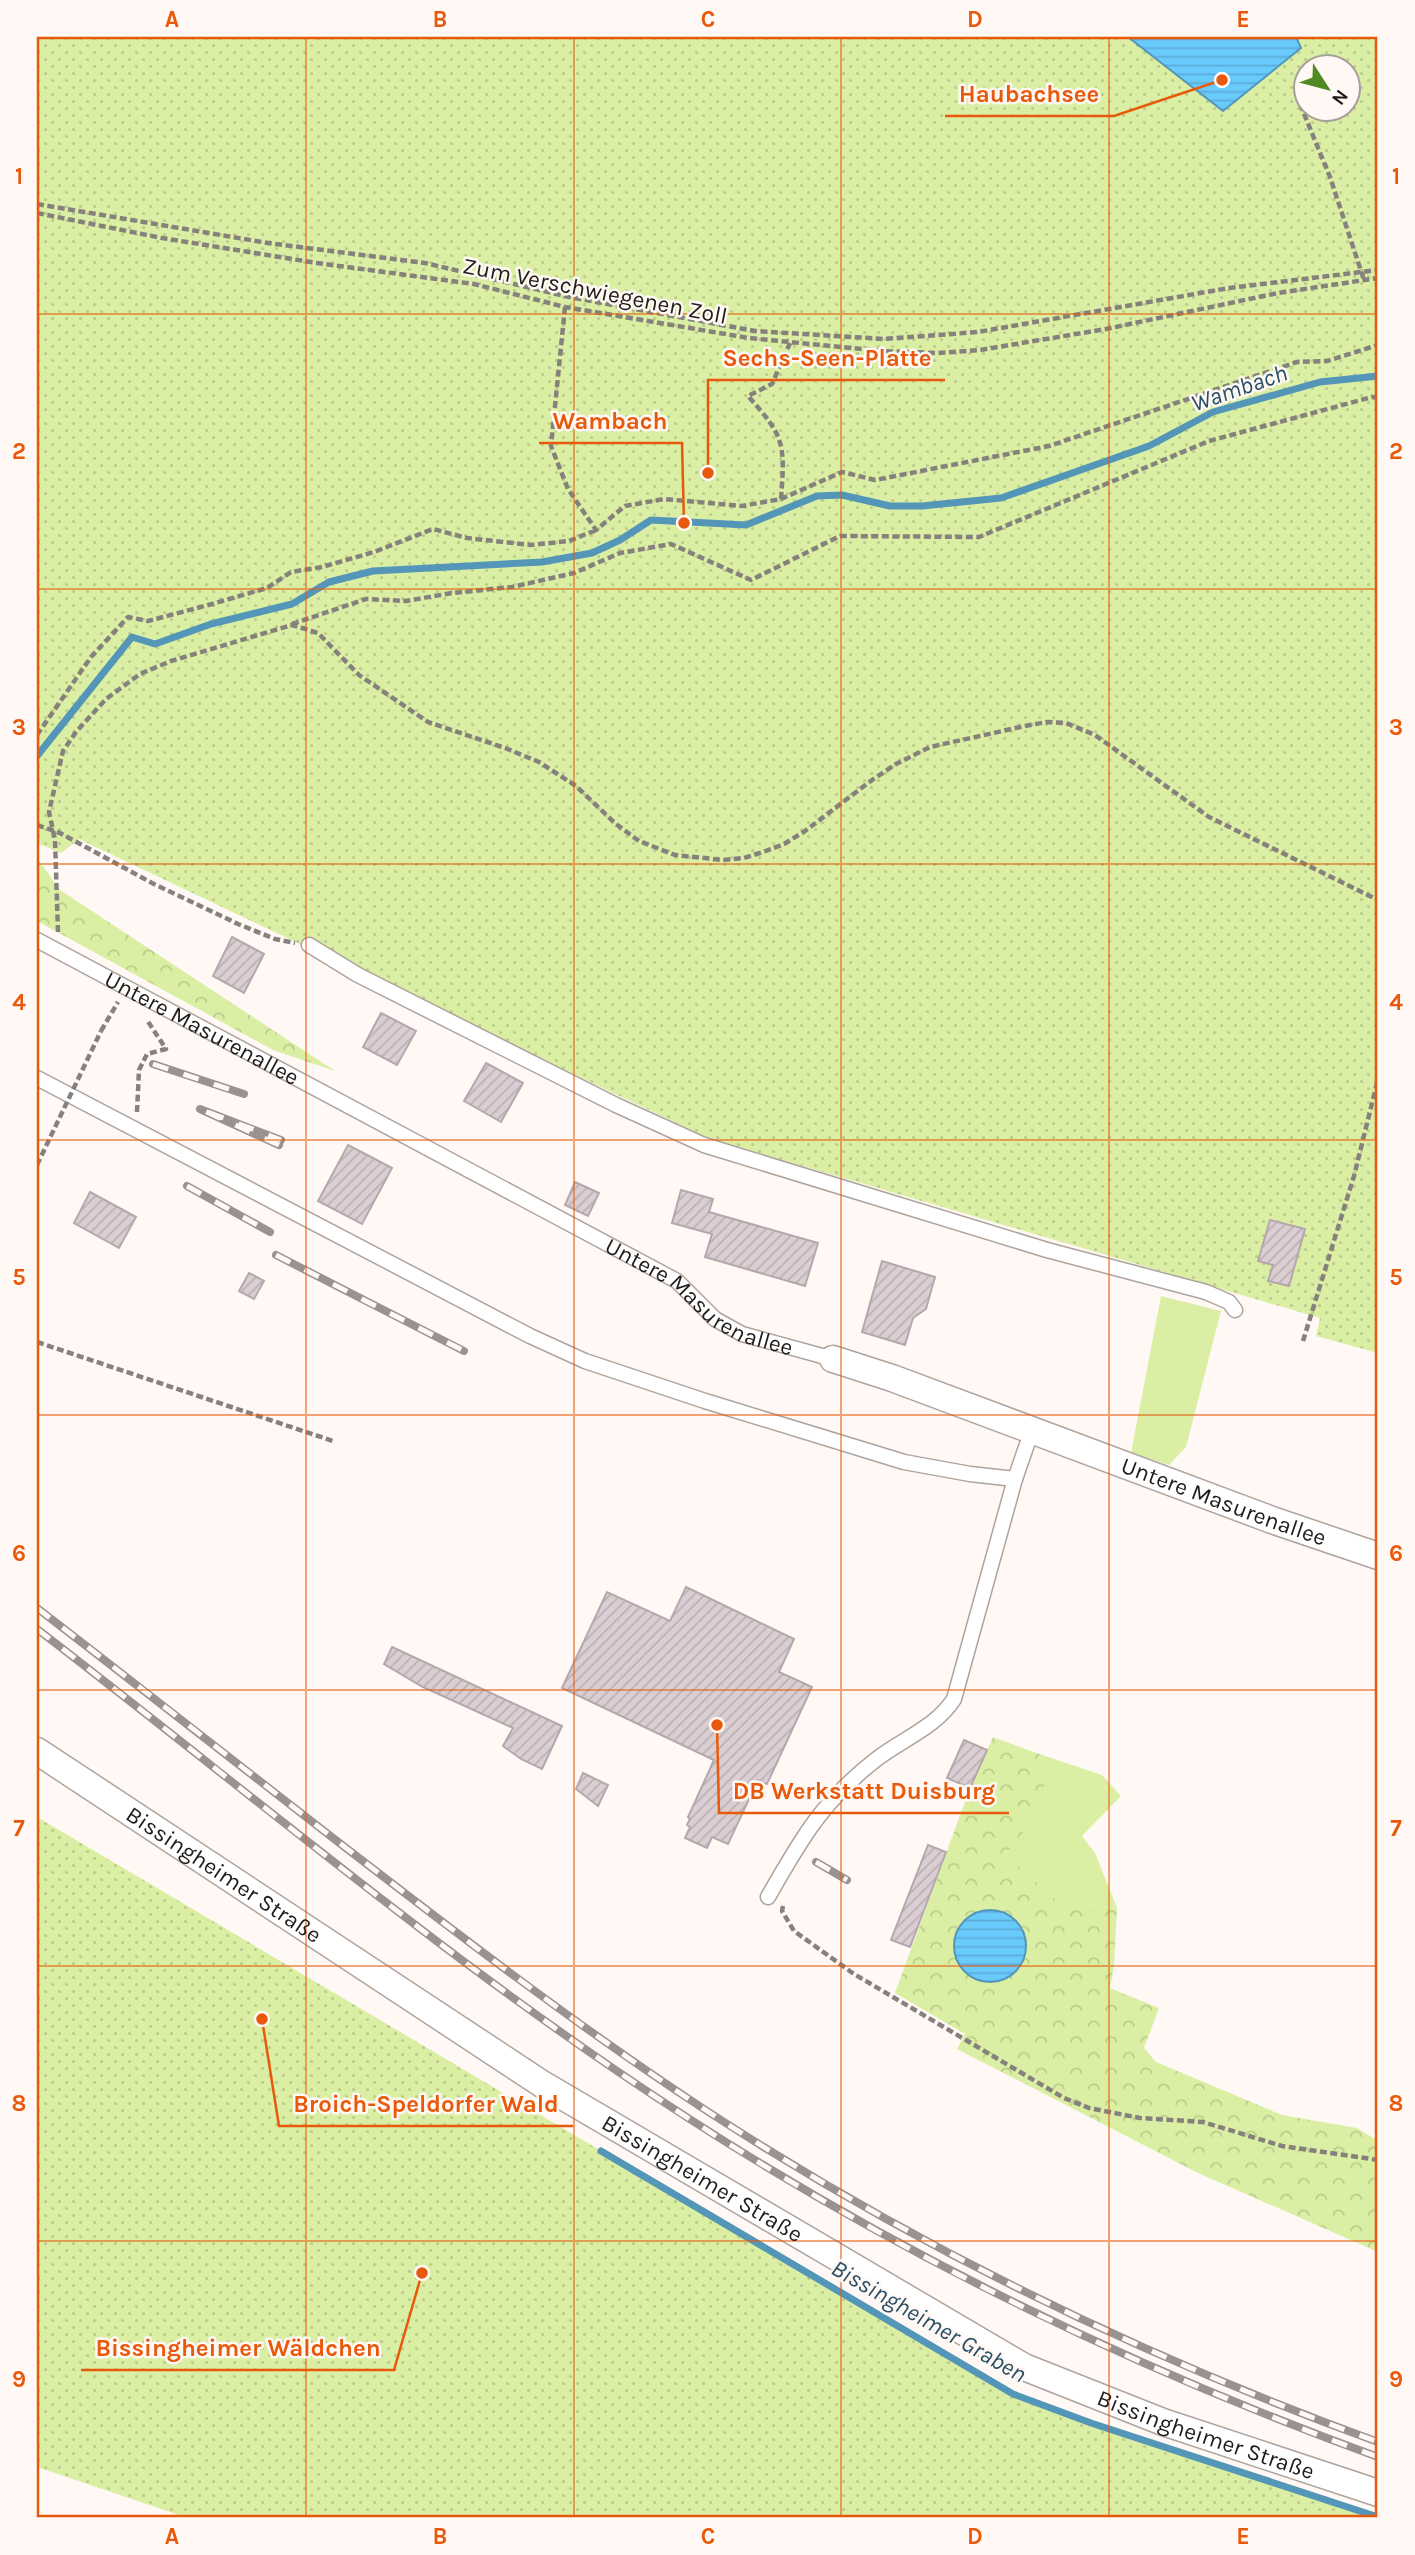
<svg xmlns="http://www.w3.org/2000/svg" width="1415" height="2555" font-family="Karla,sans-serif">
<defs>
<pattern id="forest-crowns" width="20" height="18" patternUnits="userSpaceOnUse" patternTransform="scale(1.75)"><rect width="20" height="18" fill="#daefa3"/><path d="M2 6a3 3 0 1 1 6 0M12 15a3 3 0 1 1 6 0" fill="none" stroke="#bbcc8c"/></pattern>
<pattern id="park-dots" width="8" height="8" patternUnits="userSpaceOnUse" patternTransform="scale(1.75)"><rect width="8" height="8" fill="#daefa3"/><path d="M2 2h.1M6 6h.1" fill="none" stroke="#bbcc8c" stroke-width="1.8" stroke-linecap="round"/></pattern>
<pattern id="water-rules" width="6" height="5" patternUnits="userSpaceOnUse" patternTransform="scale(1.75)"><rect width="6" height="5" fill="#69cafc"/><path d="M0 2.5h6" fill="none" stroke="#5badd7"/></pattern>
<pattern id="building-hatch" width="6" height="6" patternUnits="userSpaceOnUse" patternTransform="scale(1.75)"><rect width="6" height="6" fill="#dbced2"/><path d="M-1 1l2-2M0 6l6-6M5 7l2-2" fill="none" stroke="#bcb0b4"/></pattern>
</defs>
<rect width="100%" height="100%" fill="#fff8f4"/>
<path fill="#daefa3" d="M1161,1296L1221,1311L1186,1447L1169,1465L1131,1453Z
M1042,1755L1102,1775L1121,1796L1082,1836L1095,1853L1117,1908L1056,1900L1006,1854L1044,1801Z"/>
<path fill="url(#forest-crowns)" d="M37,858L60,890L335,1071L273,1050L37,921Z
M993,1737L1042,1755L1045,1803L1006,1854L1056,1900L1117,1908L1114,1966L1110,1988L1159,2008L1144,2048L1156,2062L1282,2115L1357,2128L1378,2141V2252L1198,2173L957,2049L965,2034L895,1993L970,1788Z"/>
<path fill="url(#park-dots)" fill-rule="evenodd" d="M37,37H1378V1353L1316,1336L1320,1318L708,1138L79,839L61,853L37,843ZM1306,66H1348V108H1306Z
M37,1817L1012,2394L1370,2518H188L37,2467Z"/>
<path fill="url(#water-rules)" stroke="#5396b8" stroke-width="2" d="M1128,37H1296L1301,48L1223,111Z
M954 1946a36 36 0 1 1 72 0a36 36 0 1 1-72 0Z"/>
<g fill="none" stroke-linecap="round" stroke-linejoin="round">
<path stroke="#5396b8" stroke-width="7" d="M37,756L132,637L155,644L211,624L292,604L329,582L373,571L542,562L592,553L620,540L651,520L746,525L817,496L842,495L890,506H922L1001,498L1149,446L1213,412L1320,382L1378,376
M601,2151L1013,2394L1091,2423L1378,2517"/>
</g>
<path fill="url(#building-hatch)" stroke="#b5a8ac" stroke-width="2" d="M232,937L264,954L244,993L213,976Z
M381,1013L416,1031L397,1065L363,1047Z
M486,1063L523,1083L501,1122L464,1101Z
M348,1145L392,1168L362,1224L318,1201Z
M575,1182L599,1193L588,1216L565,1205Z
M681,1190L713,1199L709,1212L818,1243L805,1286L705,1257L712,1234L672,1223Z
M90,1192L136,1217L119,1248L74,1223Z
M1270,1220L1305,1229L1289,1286L1268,1281L1273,1265L1258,1261Z
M882,1261L935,1277L926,1309L913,1318L905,1345L862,1332Z
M249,1273L264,1281L254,1299L239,1291Z
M686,1587L794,1639L779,1672L812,1687L767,1784L758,1780L728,1844L712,1837L707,1848L685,1838L690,1827L687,1825L690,1819L688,1817L714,1760L562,1688L607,1592L670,1621Z
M392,1647L562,1726L542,1769L521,1759L503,1746L513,1728L423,1687L384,1664Z
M964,1740L987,1750L970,1788L947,1778Z
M583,1773L608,1785L598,1806L576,1789Z
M928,1845L946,1852L910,1947L891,1940Z"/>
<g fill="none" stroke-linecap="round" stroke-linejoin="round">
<g stroke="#aea49d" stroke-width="17">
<g id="lane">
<path id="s1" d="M37,940L677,1281L715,1319L742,1334L833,1359"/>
<path d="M309,945L358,975L616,1105L704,1145L1047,1250L1206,1292L1229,1302L1235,1310"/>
<path d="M37,1078L530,1336L585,1361L705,1401L904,1462L970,1474L1015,1479"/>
<path d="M768,1897C801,1839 823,1800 878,1758C903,1739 937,1726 954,1699L1015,1479L1032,1430"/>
</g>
</g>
<g stroke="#aea49d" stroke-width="29">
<g id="street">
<path id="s2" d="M833,1359L892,1378L1272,1520L1378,1556"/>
<path id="s3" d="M37,1751L542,2084L1024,2367L1163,2422L1378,2493"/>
</g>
</g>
<path stroke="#86817d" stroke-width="4.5" stroke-dasharray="7 3.5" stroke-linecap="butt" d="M1300,104L1330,177L1364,280
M37,204L268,243L425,263L569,297L755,331L884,339L978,332L1229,288L1378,270
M37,213L162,238L317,263L474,284L565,307L749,338L882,351L937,353L980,350L1106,329L1278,293L1378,278
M565,307L551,446L568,489L596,530L625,506L664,499L742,506L781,499L842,472L875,480L1049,446L1297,362L1327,361L1378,345
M781,499C785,444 785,437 748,396L772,384L790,343
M292,624L366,599L406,601L452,593L512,587L574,573L620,553L671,544L751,580L840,536L979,537L1209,441L1372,397L1378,398
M37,735L91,657L128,617L148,621L212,604L267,588L291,572L322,567L374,552L433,529L467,538L531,545L569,541L596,530
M37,825L60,833L152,883L238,924L275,939L295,943
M58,932L55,840L49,812L63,751L76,732L106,699L140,674L171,661L292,625L318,633L359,675L428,722L505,748L539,762L576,786L616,824L639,841L675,855L723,860L744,858L763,852L784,844L805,831L872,780L896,764L930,747L1025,726L1047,722L1066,723L1095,735L1209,817L1378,900
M101,1031L118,1002
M137,1112L139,1070L147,1054L166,1049L147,1020
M1303,1341L1354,1176L1378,1079
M37,1342L333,1441
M783,1906L782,1911L794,1931L854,1974L1064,2098L1089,2108L1140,2118L1203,2122L1282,2146L1378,2160"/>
<use href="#lane" stroke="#fff" stroke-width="14"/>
<use href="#street" stroke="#fff" stroke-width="26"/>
<g stroke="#989390" stroke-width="8">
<path id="rail" d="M153,1064L244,1094
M279,1145L200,1109L281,1140
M187,1186L270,1232
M276,1255L464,1351
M37,1608C136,1684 234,1761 333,1838C455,1932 577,2026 707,2111C916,2247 1144,2357 1378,2442
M37,1629C230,1777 419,1937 620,2073C858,2235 1108,2359 1378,2457
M816,1862L847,1880"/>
</g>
<use href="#rail" stroke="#fff8f4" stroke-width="5" stroke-dasharray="16" stroke-linecap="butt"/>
<path stroke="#86817d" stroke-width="4.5" stroke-dasharray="7 3.5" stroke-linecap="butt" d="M37,1165L101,1031"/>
</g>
<path fill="none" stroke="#e8590c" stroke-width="2" stroke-opacity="0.55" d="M306,37V2518M574,37V2518M841,37V2518M1109,37V2518M37,314H1378M37,589H1378M37,864H1378M37,1140H1378M37,1415H1378M37,1690H1378M37,1966H1378M37,2241H1378"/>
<g text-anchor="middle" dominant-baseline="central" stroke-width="5" stroke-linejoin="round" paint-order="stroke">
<g font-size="23" fill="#1f1c19" stroke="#fff8f4">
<text transform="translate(595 291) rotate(11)">Zum Verschwiegenen Zoll</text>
<text stroke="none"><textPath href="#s1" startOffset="187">Untere Masurenallee</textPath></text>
<text stroke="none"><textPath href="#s1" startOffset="754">Untere Masurenallee</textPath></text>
<text stroke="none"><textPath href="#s2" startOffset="416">Untere Masurenallee</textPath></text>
<text stroke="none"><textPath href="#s3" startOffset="224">Bissingheimer Straße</textPath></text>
<text stroke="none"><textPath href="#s3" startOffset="791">Bissingheimer Straße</textPath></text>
<text stroke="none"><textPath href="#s3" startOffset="1358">Bissingheimer Straße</textPath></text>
</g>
<g font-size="24" font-style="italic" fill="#275065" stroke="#fff8f4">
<text transform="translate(1239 388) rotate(-19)">Wambach</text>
<text transform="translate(929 2321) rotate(30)">Bissingheimer Graben</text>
</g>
</g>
<path fill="none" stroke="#e8590c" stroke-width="2.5" d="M1222 80L1114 116H945M708 473L708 380H945M684 523L682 443H539M717 1725L719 1813H1009M262 2019L279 2126H573M422 2273L394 2370H81"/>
<g fill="#e8590c" stroke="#fff8f4" stroke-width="2.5">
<circle cx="1222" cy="80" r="7"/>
<circle cx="708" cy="473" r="7"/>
<circle cx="684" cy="523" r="7"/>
<circle cx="717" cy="1725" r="7"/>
<circle cx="262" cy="2019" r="7"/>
<circle cx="422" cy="2273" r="7"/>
</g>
<g font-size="24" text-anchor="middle" font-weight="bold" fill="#e8590c" stroke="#fff8f4" stroke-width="5" stroke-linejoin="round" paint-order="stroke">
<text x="1029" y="102">Haubachsee</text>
<text x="827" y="366">Sechs-Seen-Platte</text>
<text x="610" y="429">Wambach</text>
<text x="864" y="1799">DB Werkstatt Duisburg</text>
<text x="426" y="2112">Broich-Speldorfer Wald</text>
<text x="238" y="2356">Bissingheimer Wäldchen</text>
</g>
<rect width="1415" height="2555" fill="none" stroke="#fff8f4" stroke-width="77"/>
<g transform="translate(1327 88) rotate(126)"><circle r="33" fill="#fff8f4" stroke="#a5a09c" stroke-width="2"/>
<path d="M0-5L12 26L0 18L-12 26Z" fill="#518924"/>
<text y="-10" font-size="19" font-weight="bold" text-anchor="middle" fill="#1f1c19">N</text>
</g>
<rect x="38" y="38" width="1338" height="2478" fill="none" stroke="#e8590c" stroke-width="2.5"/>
<g font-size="23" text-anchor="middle" font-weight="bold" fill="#e8590c">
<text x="172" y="27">A</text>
<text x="440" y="27">B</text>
<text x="708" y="27">C</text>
<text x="975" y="27">D</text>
<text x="1243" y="27">E</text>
<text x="19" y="184">1</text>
<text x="1396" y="184">1</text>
<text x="19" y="459">2</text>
<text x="1396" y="459">2</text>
<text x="19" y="735">3</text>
<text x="1396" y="735">3</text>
<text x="19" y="1010">4</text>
<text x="1396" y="1010">4</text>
<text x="19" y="1285">5</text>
<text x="1396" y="1285">5</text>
<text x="19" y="1561">6</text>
<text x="1396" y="1561">6</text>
<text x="19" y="1836">7</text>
<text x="1396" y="1836">7</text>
<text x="19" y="2111">8</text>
<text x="1396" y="2111">8</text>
<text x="19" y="2387">9</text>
<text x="1396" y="2387">9</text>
<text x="172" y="2544">A</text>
<text x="440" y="2544">B</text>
<text x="708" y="2544">C</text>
<text x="975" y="2544">D</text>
<text x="1243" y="2544">E</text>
</g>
</svg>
